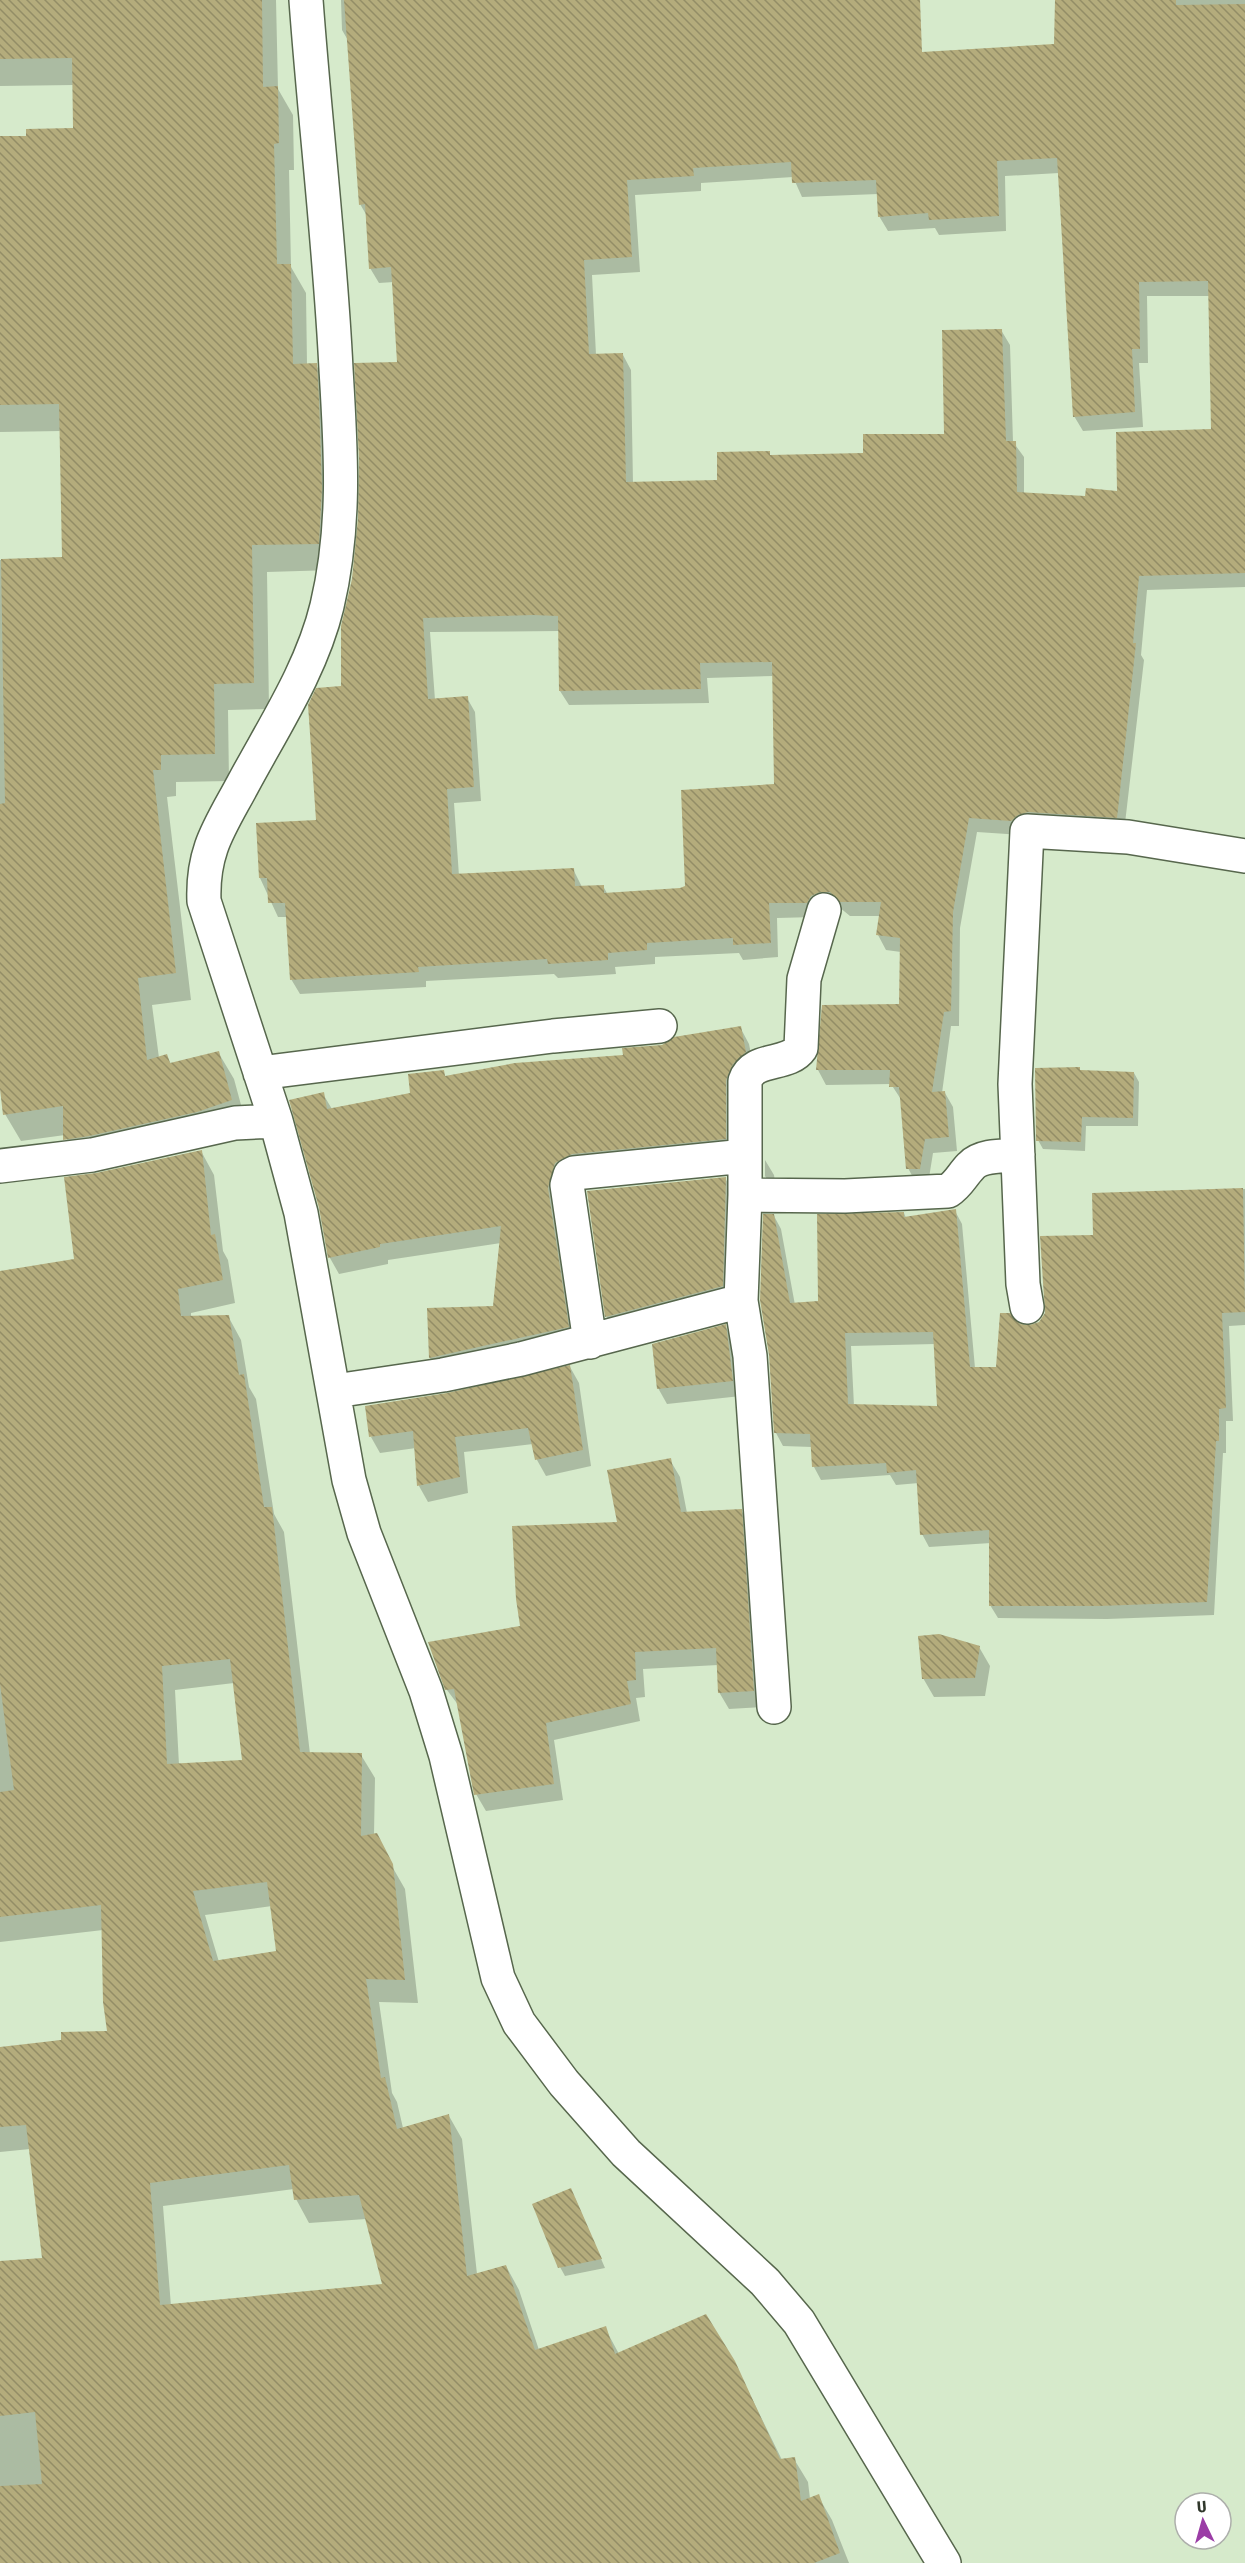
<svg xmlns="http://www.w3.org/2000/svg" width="1245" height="2563" font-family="'Fira Sans Condensed',sans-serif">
<defs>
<pattern id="building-back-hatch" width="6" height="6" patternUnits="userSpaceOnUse" patternTransform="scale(1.5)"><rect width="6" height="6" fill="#b4ac7c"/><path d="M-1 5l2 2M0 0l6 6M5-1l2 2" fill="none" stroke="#938d66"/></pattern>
</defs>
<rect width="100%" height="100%" fill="#d6eacb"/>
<path fill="#0003" fill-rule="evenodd" d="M0,0H276L278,89L293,115L294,170H289L291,267L306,293L307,365H316L332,392L333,570L267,572L269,709L228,710L229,781L176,782V796L167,797L191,1000L152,1005L159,1058L167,1056L171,1064L218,1052L234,1079L247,1127L80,1166L65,1135L21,1141L5,1114L0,1078V560L63,559L61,431L0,432V138L27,137L75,129L74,85L0,86Z
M341,0H832L918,54L1055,45L1056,0H1245V587L1147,590L1141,655L1144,660L1124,832L1020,835L977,832L960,928L959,1026H951L942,1093H945L953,1107L957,1151L933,1153L928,1184L916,1183L908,1168L902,1101L891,1084L826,1085L818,1070L823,1007L901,1006V952L886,950L878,935L880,916H850L839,907L815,917L777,918L778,957L743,960L739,953L655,957V964L615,967L616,974L558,978L554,974L426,981V987L300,994L291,979L288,917H278L260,878L257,824L317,821L399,364L394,282L379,283L370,268L367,216L360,204L349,42L342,30ZM1059,173L1074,416L1083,431L1143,427L1139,363H1148L1147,296H1210L1213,431L1118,492L1086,498L1024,494V457L1013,442L1010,345L1001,330L946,435L865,455L771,457L769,453L718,482L633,484L631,370L623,355H596L592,275L640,272L635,195L701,191V183L793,177L802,197L878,194L879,216L888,231L935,228L939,235L1006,231L1005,176ZM560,631V691L569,705L709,703L707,678L774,676L776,785L687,887L681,890L608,895L603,886L582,887L573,869L459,876L454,803L481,801L475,712L467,698L435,700L430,632Z
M740,1027L749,1044L754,1069L735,1155L582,1170L577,1343L439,1374L430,1358L429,1309L494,1307L501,1243L388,1260V1264L339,1274L330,1258L321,1208L323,1094L332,1109L412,1094L443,1072L446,1077L624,1056Z
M1081,1072L1134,1073L1139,1082L1138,1126H1086L1085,1151L1043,1149L1038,1140Z
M201,1151L214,1175L223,1251L228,1260L235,1303L191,1313V1318L228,1316L241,1340L249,1387L256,1399L274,1514L284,1532L310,1754L361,1755L375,1778L374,1835L405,1889L418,2003L379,2002L392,2093L397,2102L403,2128L449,2116L462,2139L477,2274L506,2266L519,2290L539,2350L605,2328L619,2354L734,2362L782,2460L794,2459L808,2482L810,2499L818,2496L832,2520L849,2563H0V2263L44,2259L30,2149L0,2152V2049L109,2033L103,1930L0,1942V1273L75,1260L96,1175ZM234,1683L244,1761L179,1765L175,1690ZM272,1906L278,1952L219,1962L205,1915ZM294,2189L296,2199L309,2223L366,2219L384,2286L171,2306L163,2206Z
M765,1160L774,1175L777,1195L765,1176Z
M725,1178L734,1193L731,1302L615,1332L607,1317L588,1192Z
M1245,1189V1325L1229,1326L1233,1421H1226V1453H1223L1214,1615L1107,1619L998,1618L990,1605L991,1543L929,1547L922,1534L919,1483L896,1485L890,1475L821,1480L814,1467L812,1447L783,1446L776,1433L774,1216L781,1229L795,1305L819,1302L904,1213L906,1218L955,1211L962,1224L975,1368H997L1019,1326L1030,1327L1040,1323L1094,1237L1093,1194ZM935,1344L938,1408L854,1406L851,1346Z
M725,1326L734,1341L741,1396L667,1404L658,1388Z
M570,1367L579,1383L591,1466L546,1476L537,1460L533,1444L464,1452L468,1493L428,1502L419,1486L416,1448L380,1453L371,1437L447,1395Z
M670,1460L680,1477L687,1513L741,1510L751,1527L763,1707L729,1709L719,1692L718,1665L643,1669L645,1697L636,1698L640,1721L554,1740L563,1800L486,1811L476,1794L459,1706L447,1690L430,1643L522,1627L619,1523Z
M979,1647L990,1666L985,1696L934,1697L923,1678Z
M575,2198L605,2268L565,2276L560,2267Z"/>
<path fill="url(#building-back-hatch)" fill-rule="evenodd" d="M0,0H262L263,87L278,86L279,143L274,144L277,264H291L293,364L317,363L319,400L322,488L319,544L252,545L254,683L214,684L215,754L161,755V770H153L176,973L138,978L147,1060L167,1054L170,1063L219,1051L232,1100L197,1112L89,1136L63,1140V1106L3,1115L0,1089V804L5,803L1,559L62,557L59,404L0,405V136H26V129L73,128L72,58L0,59Z
M344,0H920L922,52L1054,44L1055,0H1176V5L1245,4V573L1139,576L1133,643H1136L1117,818L1028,812L1018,815L1011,821L969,818L953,912L951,1011L944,1012L932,1092L945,1091L949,1137L925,1139L920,1169H906L899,1087H889L890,1070H816L822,1005L899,1004L900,938L876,935L881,902H840L830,892H820L811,896L807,903H769L771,943L733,945V938L647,943V950L608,953V960L548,964L547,959L418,967L419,972L290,980L285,903H268L267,878H259L256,823L316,820L308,705L316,688L341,686V626L352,579L358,518L359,459L354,363L397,362L391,267L369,269L365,204L359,205ZM1057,158L1073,417L1135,412L1132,349H1140L1139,282L1208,281L1211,429L1116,432L1117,491L1086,488L1085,496L1017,492L1016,441H1006L1002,329L942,330L944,434H863V453L770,455V451L717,452V480L626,482L623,353L589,354L584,260L632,257L627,180L694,176L693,168L791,162L792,183L876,180L878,217L928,213L929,220L999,216L997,161ZM533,615L558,616L559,691L701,689L700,663L772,662L774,784L681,790L685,886L680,888L604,893V885L575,886L574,868L452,874L447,789L474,787L468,696L428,699L423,618Z
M741,1026L746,1052L733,1064L726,1080V1139L572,1154L555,1163L548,1188L569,1327L429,1358L427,1308L493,1306L501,1226L380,1244V1247L328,1258L319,1208L289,1100L324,1092L327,1109L410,1093L408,1074L444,1070L445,1076L515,1063L623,1055L622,1048L662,1045L674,1037Z
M1080,1067V1070L1134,1072L1133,1118L1082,1117L1081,1142L1036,1141L1035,1068Z
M202,1150L211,1235L215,1234L223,1280L178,1289L181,1316L229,1315L239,1375L244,1374L264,1507H272L300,1752L362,1753L361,1836L377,1833L393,1864L405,1980L366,1979L381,2078L385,2077L397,2129L449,2114L467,2276L506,2265L535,2350L606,2326L615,2354L706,2314L735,2361L780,2459L795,2457L801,2501L819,2494L840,2553L814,2563H0V2486L42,2484L35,2412L0,2416V2261L42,2258L26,2125L0,2127V2047L61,2040V2032L107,2031L103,2002L101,1905L0,1917V1792L14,1790L0,1684V1271L74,1259L64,1177L96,1173ZM230,1659L242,1760L167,1764L162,1666ZM267,1882L276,1951L213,1961L193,1891ZM289,2165L294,2200L359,2195L382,2284L160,2305L150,2183Z
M726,1177L723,1286L605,1317L587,1191Z
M1243,1188L1245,1312L1222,1313L1226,1408L1219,1409V1441H1216L1207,1602L1099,1606H989V1530L920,1535L916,1470L887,1473L886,1463L812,1467L810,1434L774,1433L769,1355L760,1300L763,1214H774L790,1303L818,1301L817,1214L904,1212V1217L956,1209L970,1367H996L1000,1313H1010L1020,1324L1030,1325L1039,1322L1045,1313L1040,1236L1093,1235L1092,1193ZM933,1332L937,1406L848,1404L845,1333Z
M726,1324L733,1381L657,1389L652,1344Z
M570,1365L583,1450L535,1460L528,1428L455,1437L460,1477L417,1486L413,1431L369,1437L365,1406L447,1393Z
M671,1458L681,1512L742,1509L754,1691L718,1693L716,1648L635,1652L636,1680L627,1681L631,1704L546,1723L554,1784L474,1795L454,1689L445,1690L428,1642L520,1626L516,1599L512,1526L617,1522L607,1470Z
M939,1634L980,1646L975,1678L922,1679L918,1636Z
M571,2188L602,2259L558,2268L532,2204Z"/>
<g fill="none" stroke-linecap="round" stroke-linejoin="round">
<g stroke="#57674d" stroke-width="36">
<path id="minor" d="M306,0C315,123 330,246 336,369C341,451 346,526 327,606C312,669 273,728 243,784C220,827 202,850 204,901L276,1121L301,1213L349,1480L364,1533L426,1691L446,1756L498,1978L519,2023L564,2083L626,2153L765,2282L799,2322L944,2563
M260,1073L553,1036L660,1026
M0,1166L92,1155L235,1123L276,1121
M745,1195L845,1196L948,1191C959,1184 962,1175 971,1166C981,1155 1004,1156 1018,1155
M741,1301L750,1356L774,1707
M1027,1307L1023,1284L1015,1084L1027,831L1128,837L1245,856
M590,1342L567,1185L570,1175L574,1173L745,1156
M335,1391L443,1375L521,1359L741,1301L745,1195V1081C753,1056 788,1067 801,1048L804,979L824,910"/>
</g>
<use href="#minor" stroke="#fff" stroke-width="33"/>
</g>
<g transform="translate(1203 2521) rotate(355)"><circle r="28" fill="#ffffff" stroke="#adafab" stroke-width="1.5"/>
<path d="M0-4.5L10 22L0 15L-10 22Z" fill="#9b3da6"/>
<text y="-9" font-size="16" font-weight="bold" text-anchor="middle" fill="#31382c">U</text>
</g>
</svg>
